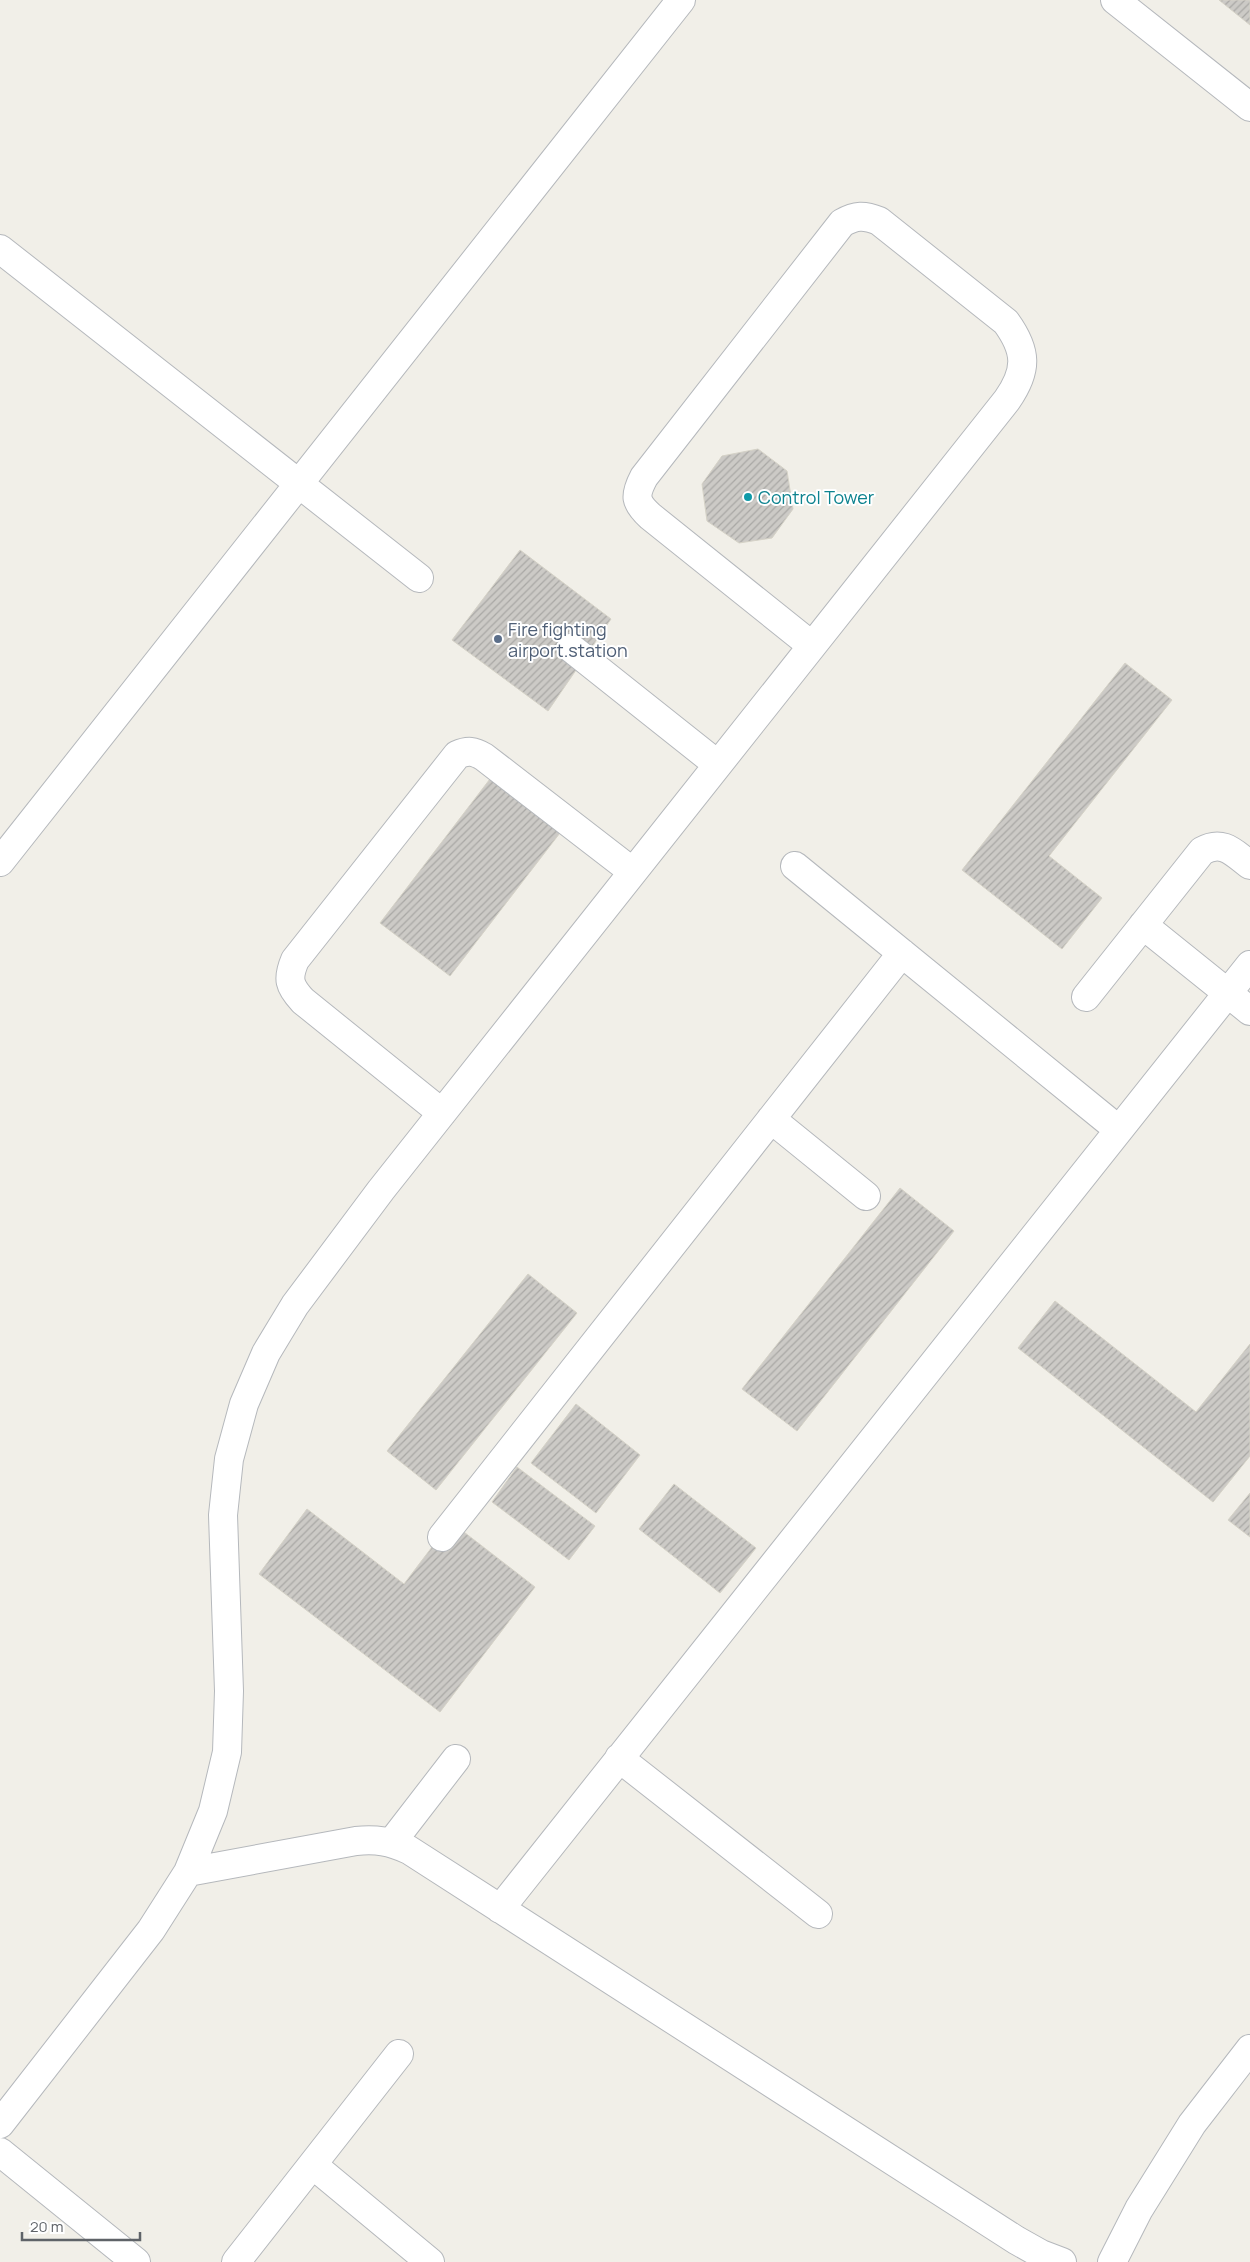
<svg xmlns="http://www.w3.org/2000/svg" width="1250" height="2262" font-family="Manrope,sans-serif">
<defs>
<pattern id="building-hatch" width="6" height="6" patternUnits="userSpaceOnUse" patternTransform="scale(1.25)"><rect width="6" height="6" fill="#cccac6"/><path d="M-1 1l2-2M0 6l6-6M5 7l2-2" fill="none" stroke="#a9a8a5"/></pattern>
</defs>
<rect width="100%" height="100%" fill="#f1efe8"/>
<path fill="url(#building-hatch)" stroke="#d5d2c7" d="M1219,0H1250V25Z
M758,449L787,471L793,509L772,538L739,543L707,521L702,484L722,456Z
M520,550L611,619L548,711L452,640Z
M1125,663L1172,700L1049,856L1102,898L1062,949L962,870Z
M493,775L563,829L450,976L380,923Z
M900,1188L954,1231L797,1431L742,1389Z
M528,1274L577,1313L436,1490L387,1451Z
M1055,1301L1196,1412L1250,1344V1456L1213,1502L1018,1348Z
M576,1404L640,1455L596,1513L531,1463Z
M517,1467L595,1526L569,1560L492,1502Z
M674,1484L756,1548L720,1593L639,1529Z
M1250,1493V1537L1228,1520Z
M307,1509L404,1584L451,1522L535,1587L440,1712L259,1574Z"/>
<g fill="none" stroke-linecap="round" stroke-linejoin="round">
<g stroke="#b5b8bc" stroke-width="30">
<path id="minor" d="M1115,0L1250,107
M0,249L419,578
M571,648L717,764
M0,862L681,0
M795,866L1119,1130
M1143,925L1250,1011
M1086,997L1202,851C1223,839 1234,853 1250,865
M442,1113L303,1001C289,986 287,979 295,960L457,755C468,750 474,751 484,757L633,872
M771,1119L866,1196
M442,1537L902,953
M619,1758L818,1914
M392,1842L456,1759
M188,1872L356,1841C376,1839 390,1841 409,1850L1016,2240L1041,2254L1062,2262
M500,1909L1250,965
M0,2124L151,1930L188,1872L213,1811L227,1752L229,1691L223,1515L229,1459L244,1404L266,1353L295,1305L381,1190L1007,400C1028,370 1027,351 1006,322L879,221C864,215 856,215 842,223L644,477C634,496 635,502 650,516L811,645
M0,2152L136,2262
M313,2165L430,2262
M236,2262L399,2054
M1112,2262L1139,2209L1192,2124L1250,2049"/>
</g>
<use href="#minor" stroke="#fff" stroke-width="28"/>
</g>
<circle fill="#0f9aa8" stroke="#fff" stroke-width="2" cx="748" cy="497" r="5"/>
<circle fill="#5c6f8a" stroke="#fff" stroke-width="2" cx="498" cy="639" r="5"/>
<g text-anchor="middle" dominant-baseline="central" stroke-width="4" stroke-linejoin="round" paint-order="stroke">
<g font-size="18" fill="#0d838f" stroke="#fff" text-anchor="start">
<text x="758" y="497">Control Tower</text>
</g>
<g font-size="18" fill="#4e5e75" stroke="#fff" text-anchor="start">
<text x="508" y="629">Fire fighting<tspan x="508" dy="21">airport.station</tspan></text>
</g>
</g>
<path d="M22 2232v8h118v-8" fill="none" stroke="#5f6368" stroke-width="2.5"/>
<text x="30" y="2232" font-size="15" fill="#5f6368" stroke="#ffffff" stroke-width="4" paint-order="stroke">20 m</text>
</svg>
